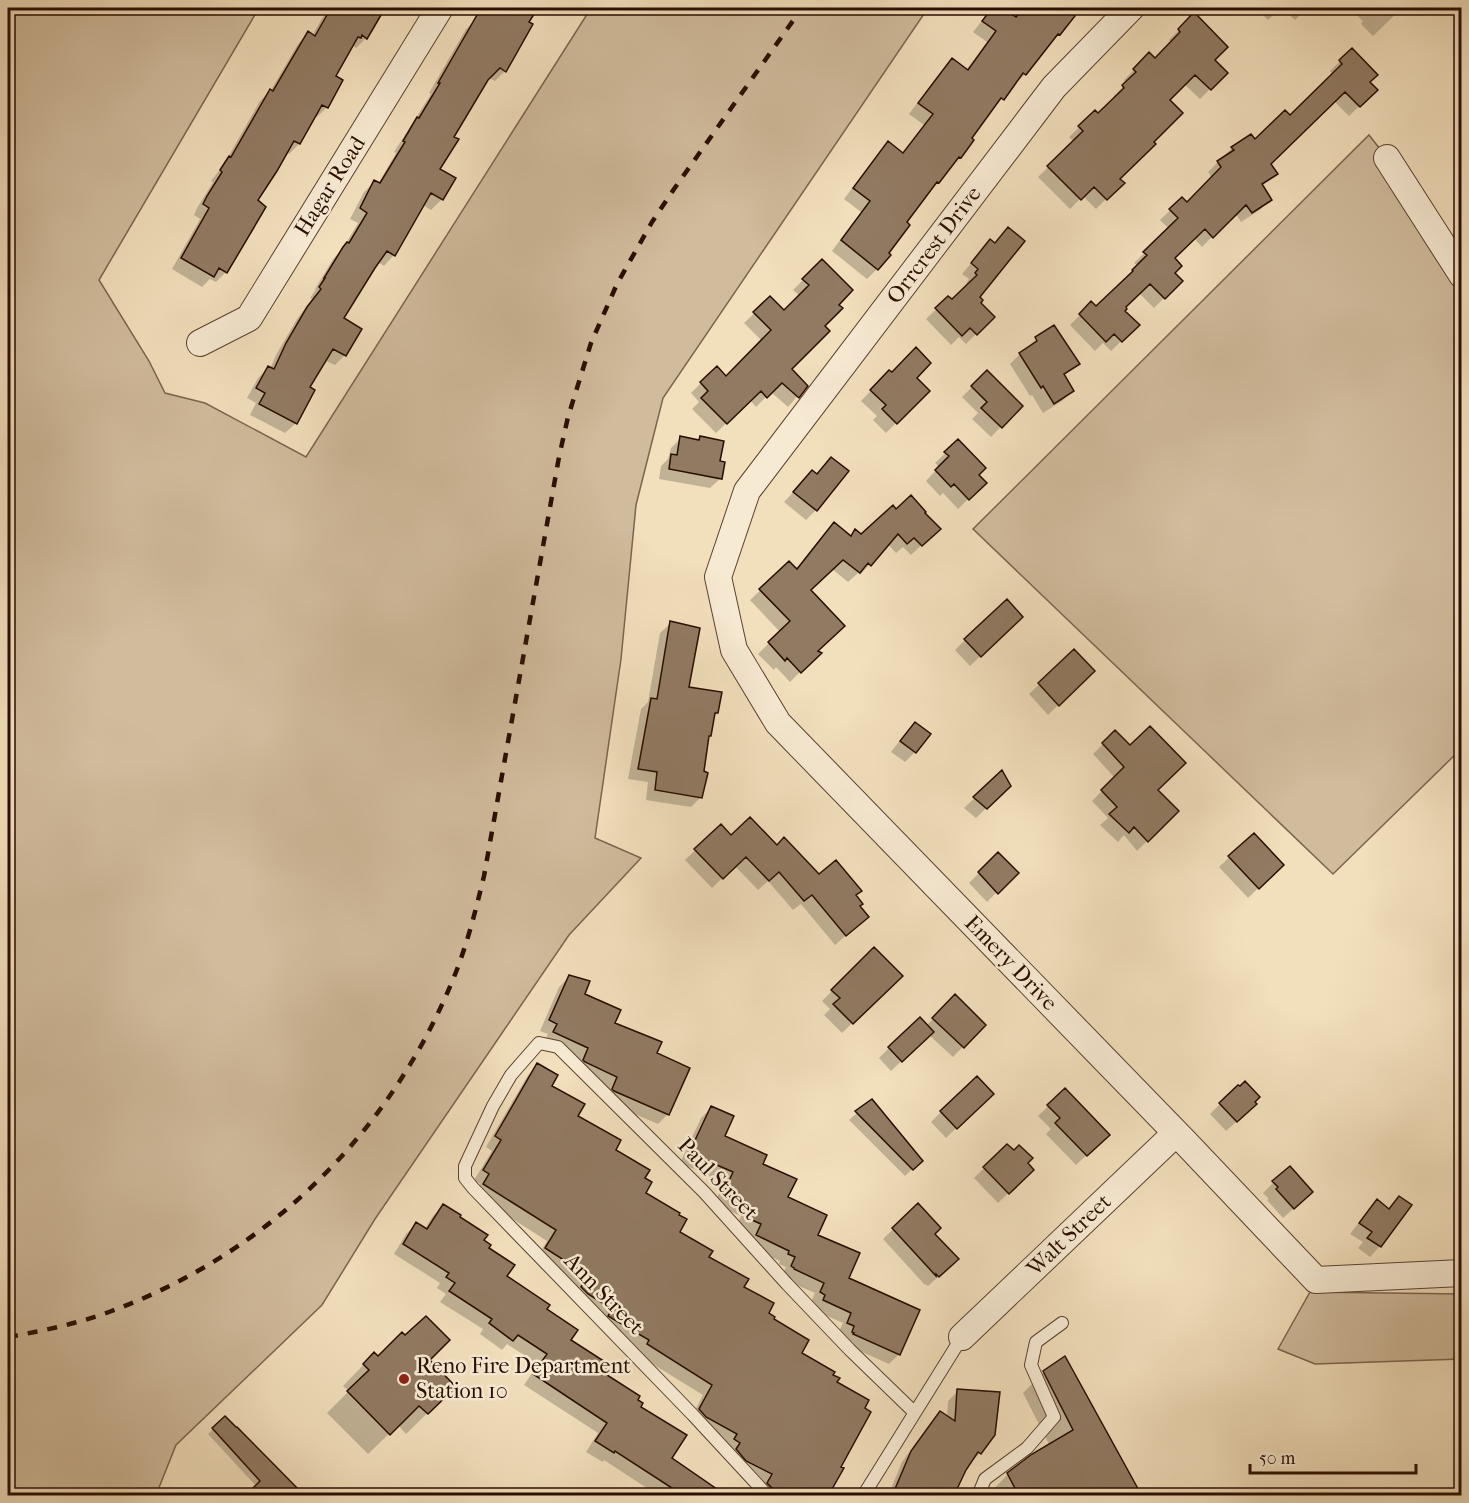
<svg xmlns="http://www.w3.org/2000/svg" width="1469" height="1503" font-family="'IM FELL French Canon',serif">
<rect width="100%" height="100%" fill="#f2dfbc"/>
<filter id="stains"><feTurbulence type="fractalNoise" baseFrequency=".00333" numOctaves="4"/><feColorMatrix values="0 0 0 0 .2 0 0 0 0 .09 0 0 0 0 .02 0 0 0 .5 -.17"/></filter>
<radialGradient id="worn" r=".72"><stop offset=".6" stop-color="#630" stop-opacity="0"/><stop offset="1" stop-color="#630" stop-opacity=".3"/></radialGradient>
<path fill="#d0bb9c" stroke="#7c644e" stroke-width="1.5" d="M8,8H259L99,280L149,361L165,393L205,403L306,457L591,8H928L663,398L636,505L621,659L595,838L641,858L569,935L375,1219L322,1305L176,1445L156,1495H8Z
M1369,135L1387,158L1461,275V749L1333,874L973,529Z
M1310,1292L1461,1294V1359L1315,1364L1278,1349Z"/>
<path fill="#0003" d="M328,8H380L366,38L356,48L352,45L334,76L327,107L317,117L314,116L299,144L289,154L286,152L256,200L226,272L216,282L210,279L202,287L172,269L200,219L194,215L197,208L213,182L211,181L224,164L260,101L271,90L298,44L308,33L312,36Z
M487,8H536L527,23L505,71L495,81L489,78L452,137L438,170L454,178L442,199L431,210L423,205L394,255L384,266L378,262L342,319L345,355L335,365L324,360L308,387L313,390L296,423L285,433L250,415L256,403L247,398L258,378L268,368L270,369L276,355L297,319L312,299L310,298L316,289H315L333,259L343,248L358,223L350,219L364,192L374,182L378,184L396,153L394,152L431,94L429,93L466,29L486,11Z
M992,8H1079L1059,34L1049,45L1048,44L1025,74L992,108L959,157L928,192L905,223L877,269L867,279L832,251L861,212L844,199L878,154L888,143L902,154L924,125L909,114L942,70L952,60L966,70L987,42L973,32Z
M1256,8H1281L1268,20Z
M1282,8H1307L1295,20Z
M1349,8H1402L1373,36L1361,24L1363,21Z
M1194,15L1213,60L1226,73L1200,99L1184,84L1168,100L1118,179L1122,183L1096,209L1083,196L1070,209L1038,177L1074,142L1069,137L1095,112L1098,115L1114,99L1113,97L1126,83L1124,80L1149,54L1155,60L1171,43L1169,40Z
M1352,50L1368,82L1376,90L1349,116L1334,101L1269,164L1276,174L1262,186L1270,199L1260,210L1241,222L1235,213L1202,247L1194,238L1173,259V273L1181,281L1154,308L1139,293L1124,308L1123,311L1138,325L1111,351L1103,343L1095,351L1070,325L1091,304L1096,308L1138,266L1134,263L1169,229L1160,220L1182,199L1187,204L1212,178L1208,172L1232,148L1254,142L1290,117L1333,75L1330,71Z
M1462,92V110L1453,101Z
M1008,229L978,297L979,303L993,317L966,344L959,337L951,345L926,319L948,298L952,301L968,286L966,284L969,279L962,274L990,241L994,244Z
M822,261L837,305L823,326L789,369L806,386L788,407L771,392L756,407L750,400L716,433L692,409L699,402L691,393L716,368L726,378L762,341L744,323L770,298L784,312L800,296L793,290Z
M1035,340L1040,348L1078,363L1063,376L1072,391L1062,401L1043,413L1032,395L1030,396L1010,364L1020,354L1027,350L1026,348Z
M889,372L915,378L928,391L886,433L873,420L877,416L861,401Z
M987,372L1021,406L991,437L972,419L978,413L962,397Z
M681,438L697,441L700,438L718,462L721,478L710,488L659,479L661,466L668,459L671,448Z
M958,441L977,475L985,483L958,509L943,493L940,496L926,481L939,467L935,463Z
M831,459L816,510L806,520L784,502L812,472L816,475Z
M893,507L928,539L911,555L903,547L896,553L888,544L860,575L858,573L848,582L832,569L809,590L816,652L819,653L790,682L776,667L774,670L758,654L780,632L750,600L789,563L796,570L824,534L834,524L850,537L855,531L861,536Z
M671,623L688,688L717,713L713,717L708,737L701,797L691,807L646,800L648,782L628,779L641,709L648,702L660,633Z
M1011,627L970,666L955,650L965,640Z
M1074,651L1093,671L1048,715L1029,694Z
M915,724V752L905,762L891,752L905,734Z
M1115,732L1156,791L1177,811L1137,851L1124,835L1118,842L1100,825L1108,818L1092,801L1115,778L1093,754Z
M1002,772L1009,786L976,818L964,808Z
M721,826L731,837L776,847L819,876L859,906L867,917L835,945L801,904L793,910L768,881L758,890L735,866L712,888L685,860Z
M1253,835L1282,865L1248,898L1219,867Z
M998,854L1016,873L987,902L969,883Z
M874,949L900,976L842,1033L824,1015L830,1009L822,1001Z
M569,977L583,995L613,1024L655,1054L668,1114L658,1124L604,1101L603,1100L608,1087L574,1071L579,1058L544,1042L548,1034L540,1031L559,987Z
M955,996L984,1025L953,1057L929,1035L891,1071L879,1058L889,1048L926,1026Z
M538,1065L550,1086L576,1116L643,1179L644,1193L677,1232L742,1287L767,1314L800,1354L831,1375L835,1383L839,1467L827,1496H765L725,1450L728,1444L696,1427L690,1420L703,1395L638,1355L640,1351L600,1326L568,1288L572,1281L536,1259L547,1241L474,1194L480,1184L474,1180L492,1151L486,1147L528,1075Z
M1065,1090L1108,1135L1076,1165L1046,1134L1051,1129L1038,1116Z
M871,1101L921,1161L905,1176L849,1120Z
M981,1104L946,1138L931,1122L941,1112Z
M1220,1104L1245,1114L1226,1131L1210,1114Z
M711,1108L723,1137L761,1165L816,1236L847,1279L899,1354L889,1364L844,1344L843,1342L845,1336L838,1333L843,1323L814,1310L816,1305L811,1302L815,1293L785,1280L782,1276L786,1267L779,1264L780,1261L747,1245L752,1235L736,1227L741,1216L714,1204L724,1182L680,1163L701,1118Z
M1007,1146L1032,1170L998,1203L974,1178Z
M1274,1182L1301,1202L1283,1218L1267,1200L1269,1199L1263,1193Z
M1399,1198L1410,1206L1380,1246L1370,1257L1358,1248L1363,1242L1350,1234L1367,1212L1377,1201L1388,1210Z
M918,1205L933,1234L947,1269L928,1286L925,1284V1285L883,1239Z
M443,1206L458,1217L482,1241L505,1277L545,1310L569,1340L605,1376L636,1400L670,1458L722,1494L725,1491L733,1496H659L604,1460L603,1462L586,1452L598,1433L524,1385L538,1364L507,1344L502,1350L480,1334L483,1329L440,1302L446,1294L437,1288L440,1283L394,1254L406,1234L416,1224L425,1229L433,1216Z
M374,1354L378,1358L428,1360L454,1387L406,1434L398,1425L368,1454L327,1413L349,1391L343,1386Z
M1044,1372L1140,1496H987L1008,1474L1050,1446L1023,1393Z
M958,1391L980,1453L970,1463V1462L950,1496H888L902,1462L931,1422L941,1413L947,1417L948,1401Z
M225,1418L304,1496L256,1486L208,1434Z"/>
<path fill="#917a62" stroke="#280d01" stroke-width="1.5" d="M331,8H382L379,13L381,15L367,39L362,35L361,38L358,37L336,76L343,80L328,108L322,105L300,144L294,141L277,171L258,200L266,207L227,273L219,268L214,277L181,258L209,208L203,204L207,196L222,172L220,170L229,156L231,157L270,89L273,91L308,31L315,36Z
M481,8H538L529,22L533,24L506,72L500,68L488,80L454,137L459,139L440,169L456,178L443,200L431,193L395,256L387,251L375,268L344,318L362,329L346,356L333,349L310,387L315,390L297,424L259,404L265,393L256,388L268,366L274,369L286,343L307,307L321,289L319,287L325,278H324L343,247L347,242L349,243L367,213L360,208L374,180L380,183L405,142L403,141L417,117L419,118L440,83H438Z
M992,8H1003L1016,17L1024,8H1063L1075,16L1060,35L1058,34L1026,75L1023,73L1004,100L1001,98L972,138L974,140L961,158L959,157L939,183L937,182L907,222L910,225L889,253L891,255L878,270L841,240L870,201L853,188L888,141L903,153L933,114L918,103L952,58L968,70L996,31L982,21Z
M1194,12L1228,47L1215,60L1228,73L1211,90L1195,75L1170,100L1183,113L1154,142L1156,144L1120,179L1125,183L1107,200L1094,187L1081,200L1047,166L1083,131L1078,126L1095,110L1098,113L1124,88L1122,85L1136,72L1133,69L1149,52L1155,58L1180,32L1178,29Z
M1352,48L1378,75L1370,82L1378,90L1360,107L1345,92L1271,164L1278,174L1262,184L1272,200L1252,213L1246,205L1213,238L1205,229L1175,258L1182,266L1175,273L1183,281L1165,299L1150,284L1126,307L1127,309L1125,311L1140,325L1122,342L1114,334L1106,342L1079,314L1091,301L1096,306L1133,271L1132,270L1147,255L1143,252L1178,218L1169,209L1182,197L1187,202L1221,167L1217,161L1234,150L1231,147L1251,134L1255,139L1285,110L1290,115L1342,64L1339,60Z
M1008,227L1025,241L980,297L983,300L981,303L995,317L977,335L970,328L962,336L935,308L948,296L952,299L977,275L975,273L978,269L971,263L990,239L995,243Z
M822,259L853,290L839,305L843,308L825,326L830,331L792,369L808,386L799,398L782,383L767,398L761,391L727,424L701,398L708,391L700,382L717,366L726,376L771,330L753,312L770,296L784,310L809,285L802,279Z
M1054,325L1080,364L1064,374L1074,391L1054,404L1043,386L1041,388L1019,353L1037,341L1035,337Z
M916,347L931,363L917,378L930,391L897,424L882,409L886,405L870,390L889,370L892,372Z
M987,370L1023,406L1002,428L981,408L987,402L971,386Z
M680,436L699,440L700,436L724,441L720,461L725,462L722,479L669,469L671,454L677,455Z
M958,439L986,468L979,475L987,483L969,500L954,484L951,487L935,470L949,456L944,452Z
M831,457L849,471L817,511L793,492L812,470L817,474Z
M911,495L926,512L925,513L941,529L922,546L914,538L907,544L898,534L871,566L868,563L860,573L843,560L811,590L845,626L818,651L822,653L801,673L787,658L785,661L768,642L790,621L759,589L789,561L797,569L834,522L851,536L855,529L861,534L893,505L896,509Z
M1007,599L1023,617L981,657L964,639Z
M670,621L700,628L689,687L722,692L718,713H715L711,736H709L704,771L708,773L702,798L655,790L657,772L638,769L651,698L657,699Z
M1074,649L1095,671L1059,706L1038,683Z
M915,722L931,734L916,753L900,741Z
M1150,726L1186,763L1158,790L1179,811L1148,842L1134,827L1129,833L1109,814L1117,807L1101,790L1124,767L1102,743L1115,730L1130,745Z
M1002,770L1011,786L987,809L973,797Z
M750,817L777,845L784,837L819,874L836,860L862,891L856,895L863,904L860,906L869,917L846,936L812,895L804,901L779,872L769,881L746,857L723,879L694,849L721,824L731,835Z
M1254,833L1284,865L1259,889L1228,856Z
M998,852L1019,873L998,894L978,872Z
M874,947L903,976L853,1024L833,1004L840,998L831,990Z
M569,975L590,981L585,994L621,1010L615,1023L662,1042L657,1053L690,1068L669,1115L614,1091L612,1089L617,1077L585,1062L583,1060L588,1048L553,1032L557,1024L549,1020Z
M955,994L986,1025L964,1048L932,1018Z
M920,1017L934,1032L902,1062L888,1047Z
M537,1063L558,1075L552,1086L585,1104L578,1116L621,1140L616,1150L650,1170L645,1178L652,1182L646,1193L680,1213L679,1215L687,1219L680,1232L713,1251L709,1257L749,1279L744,1287L774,1303L769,1313L775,1317L774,1319L809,1340L802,1353L835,1372L833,1375L840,1378L837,1382L869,1400L865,1408L871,1412L841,1467L844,1468L828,1496H776L774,1490L767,1483L772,1474L746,1461L736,1449L740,1443L734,1439L737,1434L706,1417L699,1409L712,1385L647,1344L649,1340L608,1316L612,1309L588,1294L581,1287L584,1282L577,1277L581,1271L545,1248L556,1230L483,1184L489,1174L483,1170L501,1140L495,1136Z
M977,1076L994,1094L957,1129L940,1111Z
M1245,1081L1260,1097L1255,1102L1257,1104L1237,1122L1219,1103L1238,1085L1240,1086Z
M1065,1088L1110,1135L1087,1156L1055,1123L1060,1118L1047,1105Z
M872,1099L923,1161L913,1170L855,1111Z
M711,1106L734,1116L725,1136L767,1155L763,1164L797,1179L788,1197L827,1215L818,1235L860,1253L849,1278L920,1310L900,1355L853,1334L854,1333L852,1332L854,1326L847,1323L851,1313L823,1300L825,1295L820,1292L824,1283L794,1269V1268L791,1266L795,1257L788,1254L789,1251L756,1235L761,1224L745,1217L750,1206L723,1194L733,1172L689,1153Z
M1007,1144L1014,1150L1019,1145L1033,1158L1028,1163L1034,1170L1009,1194L983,1167Z
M1290,1166L1313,1192L1294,1209L1276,1189L1278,1187L1272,1181Z
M1399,1196L1412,1205L1381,1247L1367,1238L1372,1232L1359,1223L1377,1199L1389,1209Z
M918,1203L941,1228L935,1234L959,1259L939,1277L936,1274V1276L892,1228Z
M443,1204L461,1215L460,1217L488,1235L484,1240L491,1245L489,1248L515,1265L507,1276L550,1305L547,1309L578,1330L571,1340L613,1367L607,1375L640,1396L638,1400L643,1403L641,1407L687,1435L672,1458L727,1496H667L672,1488L615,1451L614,1453L595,1441L607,1423L533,1374L547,1354L518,1335L513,1341L489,1323L492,1319L449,1291L455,1283L446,1277L449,1273L403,1244L416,1222L427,1229Z
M426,1316L450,1340L430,1360L456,1387L428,1414L419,1406L390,1435L347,1391L369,1370L363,1364L374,1352L378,1356L402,1332L405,1335Z
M1065,1356L1142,1496H1019L1007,1473L1032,1454L1073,1430L1043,1371Z
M957,1389L1000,1392L995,1435L981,1454L978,1452L966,1470L958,1487L952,1496H892L911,1451L940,1411L955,1421Z
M225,1416L236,1427H237L305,1496H245L260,1481L212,1428Z"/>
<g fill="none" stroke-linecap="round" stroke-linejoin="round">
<g stroke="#5a4230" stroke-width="14">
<path id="service" d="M768,1496L693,1415L473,1188L465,1178V1166L493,1106L511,1075L539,1043L558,1047L704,1192L787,1284L850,1350L914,1412
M863,1496L962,1337
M978,1496L985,1479L1027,1448L1054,1417L1031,1365L1036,1342L1062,1323"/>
</g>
<g stroke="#5a4230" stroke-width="28">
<path id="minor" d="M1131,8L1054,87L747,491L718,577L734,650L778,723L1185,1142L1316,1280L1462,1273
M1387,158L1462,275
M200,343L249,318L440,8
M962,1337L1176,1133"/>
</g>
<use href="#service" stroke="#f7ead3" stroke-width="12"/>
<use href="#minor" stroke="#f7ead3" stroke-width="26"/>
<path stroke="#280d01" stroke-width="4.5" stroke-dasharray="10 10" stroke-linecap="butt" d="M8,1337C42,1331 76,1324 109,1312C270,1253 393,1131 456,972C468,941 476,909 484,876L559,457L568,417L591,343L617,284L652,222L674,189L802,8"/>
</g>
<circle fill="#8f2418" stroke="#f7ead3" stroke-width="2" cx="404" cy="1379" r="6"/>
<g text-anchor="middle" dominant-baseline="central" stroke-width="5" stroke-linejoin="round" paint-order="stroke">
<g font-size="22" fill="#280d01" stroke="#f7ead3">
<text transform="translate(330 186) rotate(-58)">Hagar Road</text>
<text transform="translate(934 245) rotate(-53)">Orrcrest Drive</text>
<text transform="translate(1011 963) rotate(46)">Emery Drive</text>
<text transform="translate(718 1179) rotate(46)">Paul Street</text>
<text transform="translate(1069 1235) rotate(-44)">Walt Street</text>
<text transform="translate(604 1294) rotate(46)">Ann Street</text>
</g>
<g font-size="22" fill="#280d01" stroke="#f7ead3" text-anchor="start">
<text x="416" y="1366">Reno Fire Department<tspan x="416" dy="25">Station 10</tspan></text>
</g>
</g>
<rect width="1469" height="1503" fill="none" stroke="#f2dfbc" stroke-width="30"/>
<rect x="9" y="9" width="1451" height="1485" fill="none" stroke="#280d01" stroke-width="3"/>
<rect x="15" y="15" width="1439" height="1473" fill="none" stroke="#280d01" stroke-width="1.5"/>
<path d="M1250 1464v9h166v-9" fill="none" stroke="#280d01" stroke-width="3"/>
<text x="1259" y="1464" font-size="18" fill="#280d01" stroke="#f7ead3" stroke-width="4.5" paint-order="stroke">50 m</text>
<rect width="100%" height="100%" filter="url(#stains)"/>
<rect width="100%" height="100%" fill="url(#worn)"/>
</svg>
